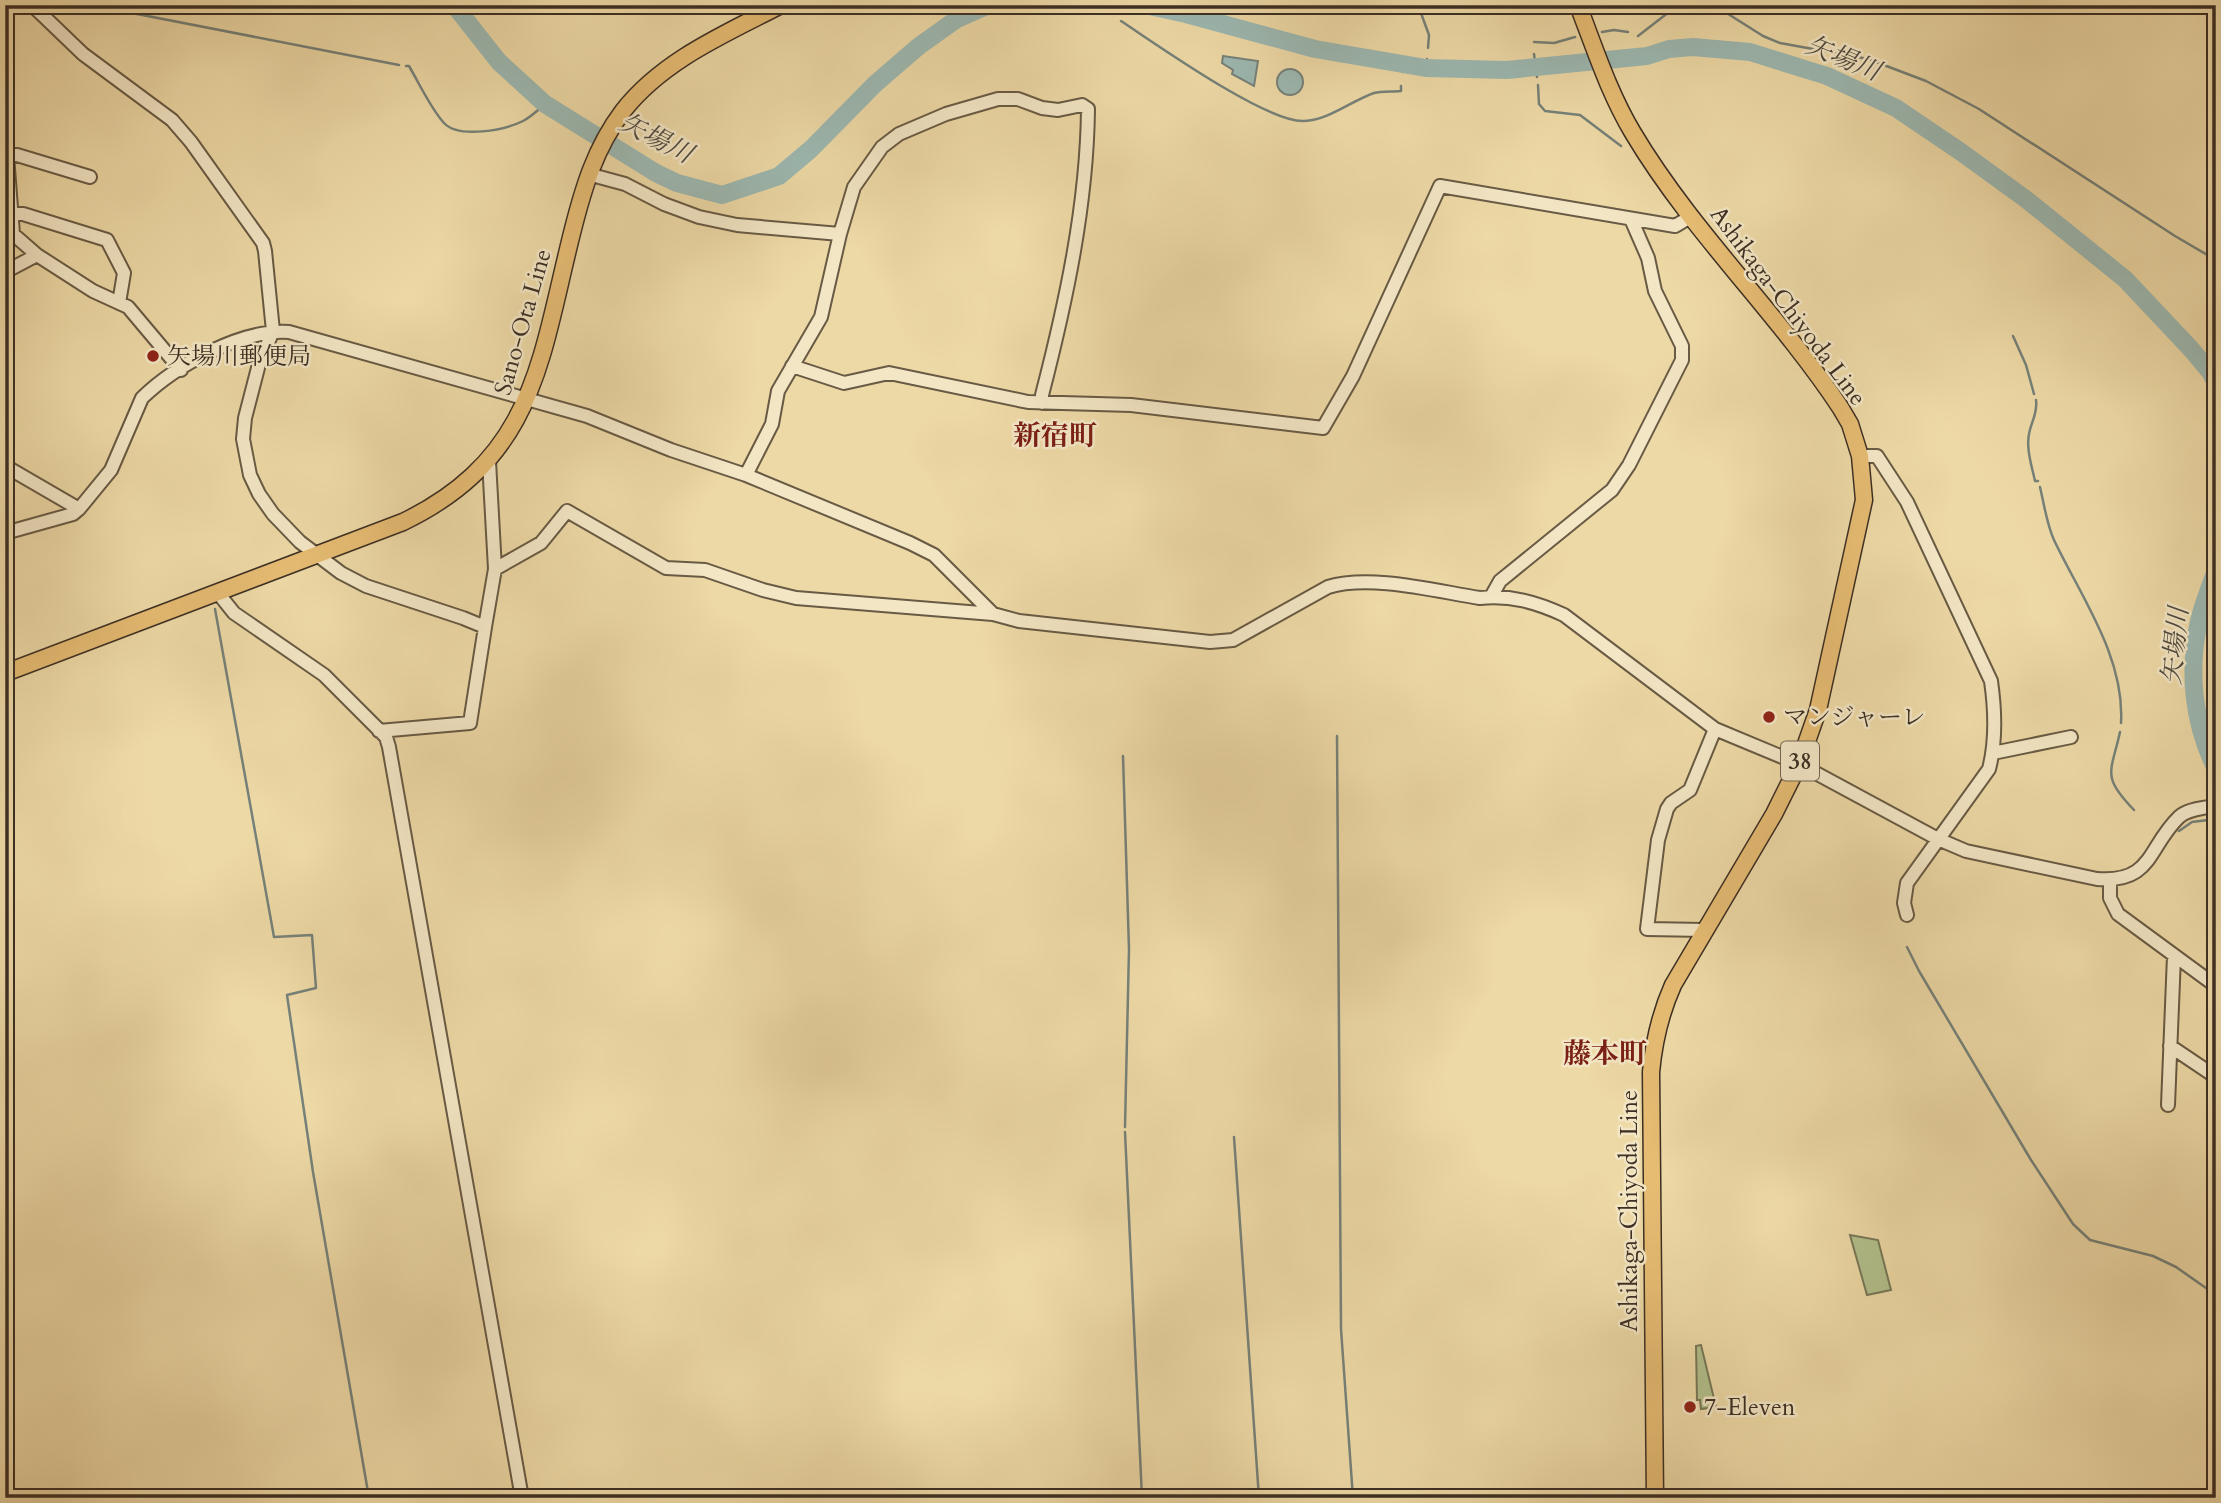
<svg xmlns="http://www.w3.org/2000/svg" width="2221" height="1503" font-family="Cardo,'Noto Serif JP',serif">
<rect width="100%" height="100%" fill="#edd9a6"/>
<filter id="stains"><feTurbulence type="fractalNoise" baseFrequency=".00286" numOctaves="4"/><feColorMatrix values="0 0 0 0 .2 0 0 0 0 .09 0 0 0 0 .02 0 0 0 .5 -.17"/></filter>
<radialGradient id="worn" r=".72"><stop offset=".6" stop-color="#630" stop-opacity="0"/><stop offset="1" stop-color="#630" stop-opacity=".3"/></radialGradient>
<path fill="#b2c08c" stroke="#777858" stroke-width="2" d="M1850,1235L1878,1240L1891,1290L1867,1295Z
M1701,1345L1716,1407L1701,1409L1700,1400H1697L1696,1346Z"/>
<path fill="#9cb8b1" stroke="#768179" stroke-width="2" d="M1223,56L1258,61L1254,86L1232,74L1233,70L1222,63Z
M1277 82a13 13 0 1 1 26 0a13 13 0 1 1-26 0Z"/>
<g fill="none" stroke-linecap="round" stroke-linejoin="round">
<path stroke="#768179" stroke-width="2.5" d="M91,5L399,65
M1418,5L1429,35L1428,48
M1714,5L1763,36L1780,43L1868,59L1926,81L1979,109L2175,236L2216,260
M1121,21C1156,44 1267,123 1304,121C1329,120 1351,101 1374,93C1382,91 1392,92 1401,91V86
M1602,32L1614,30L1628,32
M1638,36L1678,5
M1534,42L1554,43L1575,37
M1534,54L1537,77
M406,66H409C419,83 431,109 444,123C459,139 505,130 523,121C531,117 538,110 545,104
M1426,68L1427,59
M1403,72L1404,65
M1538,85L1539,104L1545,111L1580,115L1621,146
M2013,336L2026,365L2034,394
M2036,400C2038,413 2031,422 2029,434C2026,449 2032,467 2035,481H2038
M2040,487C2044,504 2047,525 2054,540C2081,597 2125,657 2121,723
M215,609L274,937L312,935L316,988L287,995L313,1172L369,1498
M2198,718L2216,714
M2120,732C2111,773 2101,776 2134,810
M1337,736L1341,1329L1353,1498
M1123,756L1129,949L1125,1127
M2179,831L2192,822L2216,819
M1907,947L1919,971L2031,1160L2073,1224L2090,1240L2153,1256L2176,1267L2216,1295
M1125,1132L1142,1498
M1234,1137L1259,1498"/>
<path stroke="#9cb8b1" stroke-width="18" d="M454,5L499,62L545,104L656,173L677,183L722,195L779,176L811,149L875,84L919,46L957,19L989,5
M1145,5L1186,14L1315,49L1426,68L1507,70L1647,56L1669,49L1693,47L1750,52L1827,76L1896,108L1961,152L2027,200L2125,279L2191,349L2211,373L2216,384
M2216,570C2210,587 2203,604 2199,621C2188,671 2193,723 2216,769"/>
<g stroke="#685a44" stroke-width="16">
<path id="minor" d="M32,5L83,54L172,120L191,142L263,243L265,251L273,331L259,364L245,418L243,439L250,475L259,494L273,514L300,542L341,573L366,586L463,618L485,627L470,723L379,731
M7,93V155L13,234L37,255L93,291L128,307L181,370
M7,155H17L90,177
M588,174L625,184L664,204L699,217L737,225L840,234
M12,214H23L107,240L124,273L119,303
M5,272L37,255
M792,366L844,383L889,373L1028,402L1131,405L1323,428L1353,376L1440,186L1675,226L1692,216
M1860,456H1877L1907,502L1991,681C1995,709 1996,742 1989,769L1907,883L1904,903L1907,915
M5,466L79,509
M746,475L772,424L778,391L821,317L840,234L854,187L882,147L899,134L946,114L998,99H1018L1042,108L1058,110L1082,105L1088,109C1087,205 1066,302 1042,395V403
M5,533L73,514L79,509L111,470L142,398C176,365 242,329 289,332L587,416L671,450L746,475L910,543L934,555L993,614
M495,569L541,543L567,511L666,568L705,570L763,590L796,598L993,614L1019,621L1210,642L1233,640L1328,587C1370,574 1435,591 1480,598C1511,595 1536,602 1564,615L1715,729L1799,764L1938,839L1966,851L2097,879C2153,883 2147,848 2179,817C2189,808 2204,809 2216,805
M218,593L234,613L324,675L386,737L389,747L522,1498
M1491,597L1500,581L1612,490L1629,465L1682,360V346L1655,291L1648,258L1631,219
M485,627L495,569L489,461
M1993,753L2071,737
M2110,880V898L2118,914L2216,986
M1705,930L1647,929L1658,840L1667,809L1671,803L1690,790L1715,729
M2170,1046L2216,1077
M2168,1105L2174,956"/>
</g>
<g stroke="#3c2f24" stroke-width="19">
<path id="major" d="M1578,5C1595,49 1609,93 1633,133C1692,232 1777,312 1840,407L1850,424L1860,456L1864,500L1818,710L1799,764L1774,814L1673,985C1660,1014 1654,1040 1651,1072L1655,1498
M5,673L403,522C535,458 540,360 572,233C583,189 595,148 623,111C663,60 725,34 781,5"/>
</g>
<use href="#minor" stroke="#f3e6c5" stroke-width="12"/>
<use href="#major" stroke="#e6bc73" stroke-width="16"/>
</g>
<g fill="#8f2418" stroke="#f3e6c5" stroke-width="2.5">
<circle cx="153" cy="356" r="7"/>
<circle cx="1769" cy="717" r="7"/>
<circle cx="1690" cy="1407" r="7"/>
</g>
<g text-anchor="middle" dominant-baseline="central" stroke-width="5" stroke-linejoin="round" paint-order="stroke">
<rect fill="#f3e6c5" stroke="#736654" stroke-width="2" x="1781" y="741.5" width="38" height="39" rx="5"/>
<g font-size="23" font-weight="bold" fill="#3c2f24">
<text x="1800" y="761">38</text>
</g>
<g font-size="24" fill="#3c2f24" stroke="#f3e6c5">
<text transform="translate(1788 306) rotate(53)">Ashikaga-Chiyoda Line</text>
<text transform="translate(523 322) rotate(-74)">Sano-Ota Line</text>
<text transform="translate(1629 1211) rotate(-90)">Ashikaga-Chiyoda Line</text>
</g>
<g font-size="24" fill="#3c2f24" stroke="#f3e6c5" text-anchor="start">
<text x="167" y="356">矢場川郵便局</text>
<text x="1783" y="717">マンジャーレ</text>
<text x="1704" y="1407">7-Eleven</text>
</g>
<g font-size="26" font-style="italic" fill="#4f4a40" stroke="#f3e6c5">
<text transform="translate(1843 58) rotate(22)">矢場川</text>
<text transform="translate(656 138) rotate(27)">矢場川</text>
<text transform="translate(2175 646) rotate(-84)">矢場川</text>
</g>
<g font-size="28" font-weight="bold" fill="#7a1f14" stroke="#f3e6c5">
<text x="1055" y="436">新宿町</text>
<text x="1605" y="1054">藤本町</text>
</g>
</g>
<rect width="2221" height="1503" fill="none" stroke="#edd9a6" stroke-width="28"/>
<rect x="7" y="7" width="2207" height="1489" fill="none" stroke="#3c2f24" stroke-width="3.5"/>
<rect x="14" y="14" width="2193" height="1475" fill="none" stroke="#3c2f24" stroke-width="2"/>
<rect width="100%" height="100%" filter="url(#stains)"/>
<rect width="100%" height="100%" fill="url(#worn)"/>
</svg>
